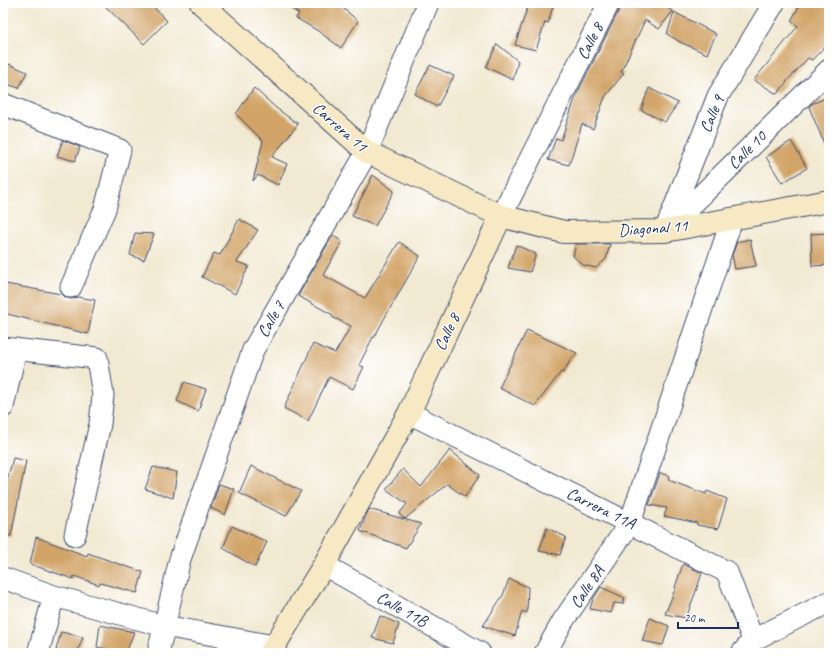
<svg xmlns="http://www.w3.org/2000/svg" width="832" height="656" font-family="Caveat,sans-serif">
<rect width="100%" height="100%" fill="#fff"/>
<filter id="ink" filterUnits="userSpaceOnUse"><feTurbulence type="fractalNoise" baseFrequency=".025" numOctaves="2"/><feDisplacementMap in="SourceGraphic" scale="8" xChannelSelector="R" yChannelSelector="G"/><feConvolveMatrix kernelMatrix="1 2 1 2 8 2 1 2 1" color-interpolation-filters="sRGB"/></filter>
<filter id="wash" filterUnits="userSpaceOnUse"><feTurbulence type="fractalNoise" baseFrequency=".012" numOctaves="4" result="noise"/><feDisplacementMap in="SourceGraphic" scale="16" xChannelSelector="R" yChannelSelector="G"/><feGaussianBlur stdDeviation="0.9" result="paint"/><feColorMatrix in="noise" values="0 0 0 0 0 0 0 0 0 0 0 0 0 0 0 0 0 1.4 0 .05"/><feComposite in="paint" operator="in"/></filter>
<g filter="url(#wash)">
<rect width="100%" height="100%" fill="#f1e9d1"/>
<g id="blocks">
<path fill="#d2a468" d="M102,3H150L167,21L144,44Z
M282,3H337L358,21L341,48L318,31L296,18L299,14Z
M529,3H554L548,23L545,22L536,50L515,45Z
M621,3H668L667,8L673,11L659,29L645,20L621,72L624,73L605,97L593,129L582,124L569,165L548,160L556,138L561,140L576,96L620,8Z
M801,3H829V42L812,60L808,58L786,82H787L777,94L754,80L798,26L791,21Z
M674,12L716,34L707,54L680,42L667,34Z
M497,44L518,61L513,80L486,67Z
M9,64L27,72L19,88L3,83Z
M430,65L454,76L437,107L415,94Z
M254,88L276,108L298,124L272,157L287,164L278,185L258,175L253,181L263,141L236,114Z
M649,88L678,103L665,122L641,110Z
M829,97V155L809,107L811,104Z
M63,140L80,147L75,161L57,156Z
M791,141L807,168L782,183L766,157Z
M373,175L394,191L375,226L352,216Z
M239,219L258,230L237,262L249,266L235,294L202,277L214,253L220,255Z
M135,233L154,234L144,260L130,255Z
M829,233V265L812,266L811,234Z
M333,235L342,242L323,275L365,298L399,242L420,256L384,319L374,338L373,337L359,365L364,367L353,389L329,377L308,421L284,408L313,344L335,353L351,326L332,317L333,315L298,296Z
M750,239L756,266L735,269L732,255L737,242Z
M576,244H610L606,259L596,268L583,265L573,256Z
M516,245L536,254L530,272L508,268Z
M6,284L61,294L67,298L72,299L78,297L95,300L88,334L3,313V296Z
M527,330L577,353L570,361L563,373L561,372L535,406L499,388Z
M184,382L206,389L198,411L177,401Z
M450,450L480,475L465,497L447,484L405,519L399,514L407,504L386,489L403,469L421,487Z
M13,458L26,461L11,536L3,535V497Z
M251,466L301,491L286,516L239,493Z
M153,467L177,472L173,498L145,489Z
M660,473L669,476L668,480L706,494L707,491L727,499L718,529L697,525V523L664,516L667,508L649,505Z
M219,484L234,489L225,515L211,508Z
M369,509L421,524L406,548L360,531L365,518Z
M232,526L267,542L255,567L223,548Z
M547,528L566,537L560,555L539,551Z
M36,537L87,556L88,553L116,563L143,572L137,593L100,583L99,585L74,576L73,579L30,564Z
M683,564L702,573L696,591L686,618L665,614L676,587H675Z
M509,579L528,587L527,613L522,611L515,636L483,626L503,595Z
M601,587L625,598L623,604L614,603L611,613L590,609L593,599Z
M380,616L399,624L393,643L372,638Z
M650,618L669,626L663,645L642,641Z
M100,625L134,632L126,653L97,647Z
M61,632L83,637L77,653H64L56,650Z"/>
</g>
</g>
<g filter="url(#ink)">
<use href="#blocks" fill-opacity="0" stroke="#3b4b6f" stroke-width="1"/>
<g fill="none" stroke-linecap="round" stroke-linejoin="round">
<g stroke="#3b4b6f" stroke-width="23">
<path id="street" d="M3,104L120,150L105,209L71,287
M501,216L609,3
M671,225L829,70
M665,231L718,96L774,3
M3,348L97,358L103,395L100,424L75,535
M3,407L16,349
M409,413L727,572L753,640
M324,565L480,653
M3,578L54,596L164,626L274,646
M38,653L54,596
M158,653L180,559L253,350L367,152L428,3
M545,653L563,621L630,523L732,219
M742,653L753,640L829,602"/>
</g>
<g stroke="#3b4b6f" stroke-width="24">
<path id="secondary" d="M201,3L367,152L501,216L564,232L665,231L829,201
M270,653L324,565L409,413L501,216"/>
</g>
<use href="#street" stroke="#fff" stroke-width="21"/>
<use href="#secondary" stroke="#f7e9c3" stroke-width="22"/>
</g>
</g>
<g text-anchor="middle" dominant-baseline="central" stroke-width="3" stroke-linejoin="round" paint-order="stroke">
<g font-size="17" fill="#1b2f5e" stroke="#fff">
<text transform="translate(590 41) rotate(-63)">Calle 8</text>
<text transform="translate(712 114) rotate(-67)">Calle 9</text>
<text transform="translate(340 127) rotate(41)">Carrera 11</text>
<text transform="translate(747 150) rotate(-45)">Calle 10</text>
<text transform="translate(653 228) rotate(-4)">Diagonal 11</text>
<text transform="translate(271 319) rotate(-60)">Calle 7</text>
<text transform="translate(447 332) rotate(-65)">Calle 8</text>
<text transform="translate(601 508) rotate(26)">Carrera 11A</text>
<text transform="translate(587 587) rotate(-56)">Calle 8A</text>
<text transform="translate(402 609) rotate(29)">Calle 11B</text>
</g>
</g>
<rect width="832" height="656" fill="none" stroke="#fff" stroke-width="16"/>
<path d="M678 622v6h60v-6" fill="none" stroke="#1b2f5e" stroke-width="2"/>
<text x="684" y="622" font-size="12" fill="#1b2f5e" stroke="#ffffff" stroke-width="3" paint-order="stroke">20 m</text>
</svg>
